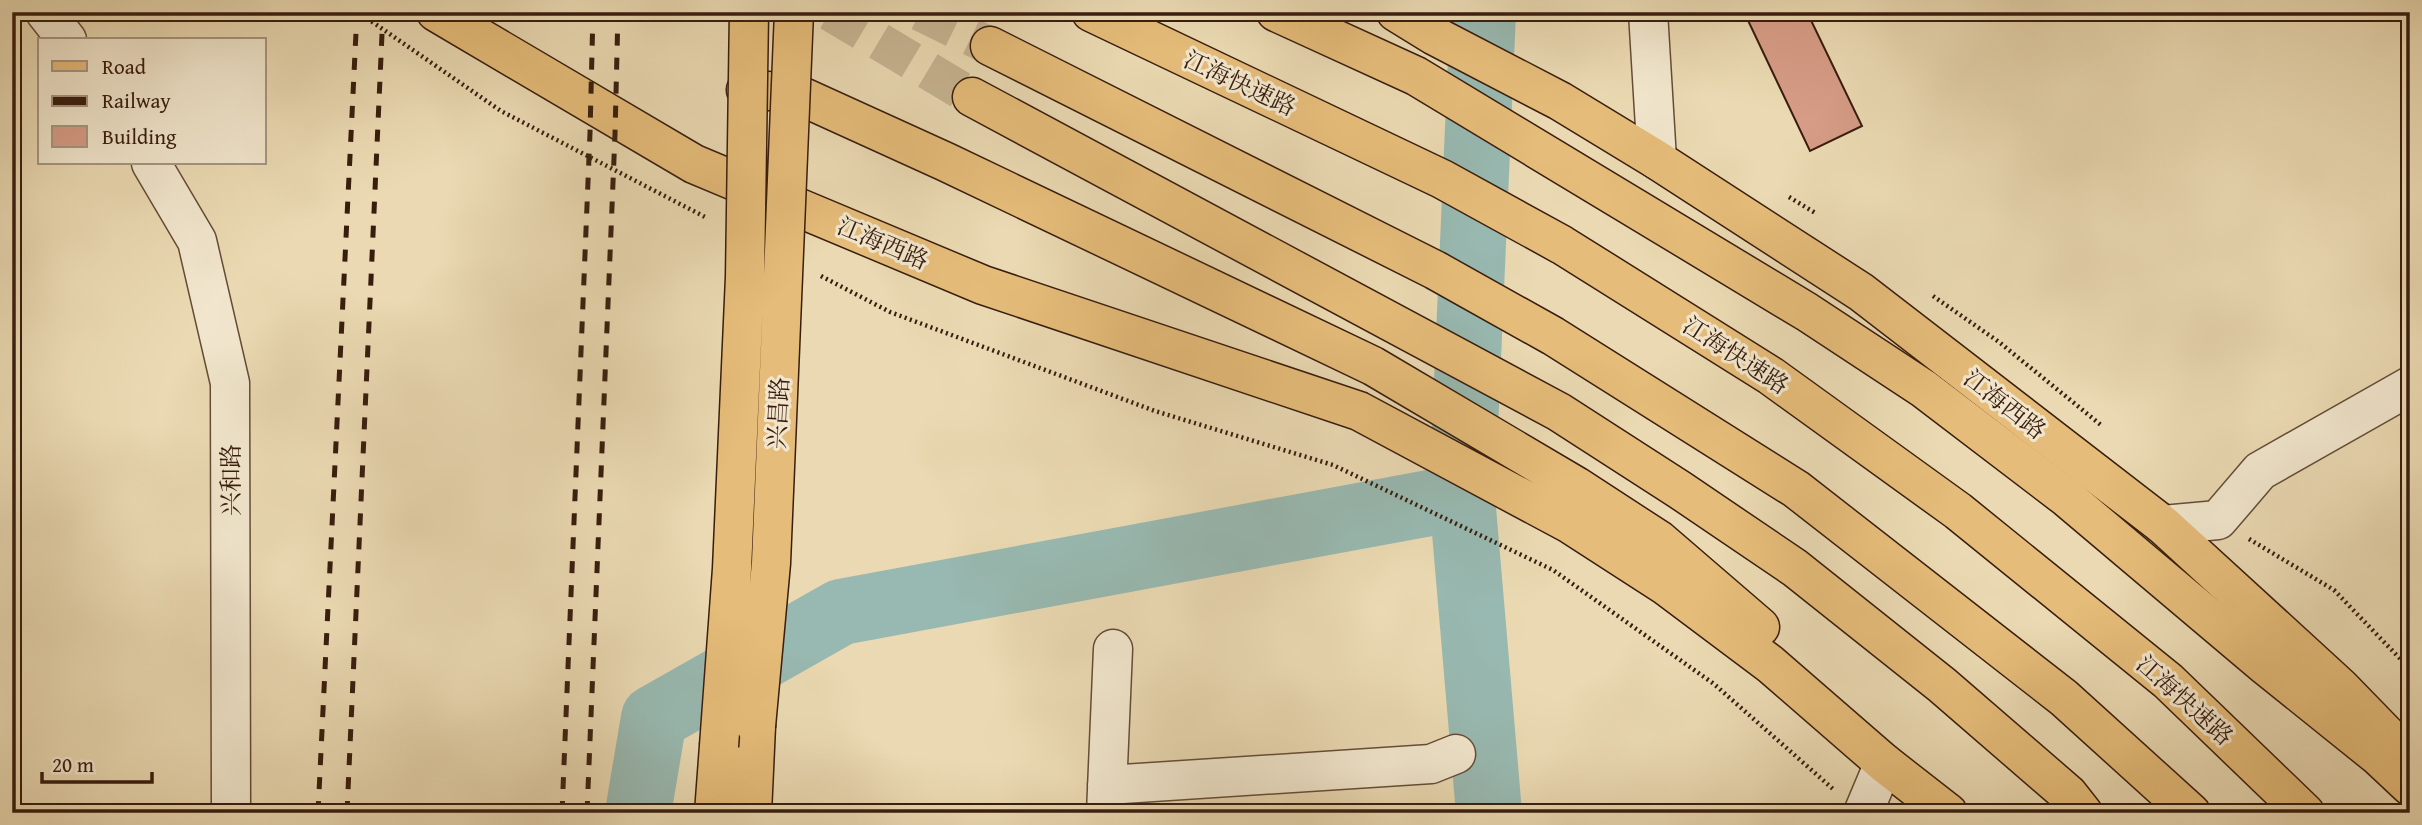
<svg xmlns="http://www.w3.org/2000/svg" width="2422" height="825" font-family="'Gentium Book Plus','Noto Serif SC',serif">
<rect width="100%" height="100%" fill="#ead9b2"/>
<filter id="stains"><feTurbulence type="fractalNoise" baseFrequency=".00286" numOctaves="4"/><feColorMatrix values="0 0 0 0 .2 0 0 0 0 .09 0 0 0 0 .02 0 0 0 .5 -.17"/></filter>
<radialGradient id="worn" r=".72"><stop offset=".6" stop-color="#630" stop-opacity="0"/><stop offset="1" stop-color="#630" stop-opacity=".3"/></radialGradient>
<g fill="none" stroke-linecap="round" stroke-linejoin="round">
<path stroke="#98b9b1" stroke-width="66" d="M1483,12L1462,497L1489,813
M638,813L654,718L841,612L1462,497"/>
</g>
<path fill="#d69c86" stroke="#381d0e" stroke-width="2" d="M1744,12H1807L1862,126L1810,151Z"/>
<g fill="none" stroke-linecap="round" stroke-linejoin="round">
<path stroke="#c6b391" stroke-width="38" stroke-dasharray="38 19" stroke-linecap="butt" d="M830,12L972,97
M920,12L990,46"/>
<g stroke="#644c37" stroke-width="41">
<path id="minor" d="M45,12L67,40
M1648,12L1657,160
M151,163L197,241L230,383L231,813
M2163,525L2218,520L2260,471L2410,386
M1107,785L1431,764L1456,754
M1106,813L1113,649
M1863,813L1884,763"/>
</g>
<g stroke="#381d0e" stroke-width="41">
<path id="major" d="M436,12L694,164L983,285L1359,411L1570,524L1666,586L1770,664L1884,763L1948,813
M1396,12L1435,36L1560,101L1657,160L1861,292L2163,525L2340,687L2410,759
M746,90L792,92L946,162L1373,366L1576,486L1659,540L1760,627
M714,813L719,746
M752,813L756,726"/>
</g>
<g stroke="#381d0e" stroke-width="41">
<path id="highway" d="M1091,12L1442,179L1562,245L1771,376L1958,511L2168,681L2305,813
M1276,12L1416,76L1807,312L1924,389L2067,498L2266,666L2378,756L2410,786
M990,46L1435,270L1553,336L1796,489L2064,698L2191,813
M972,97L1559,412L1680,490L1795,568L1942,685L2068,794L2083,813"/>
</g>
<path stroke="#381d0e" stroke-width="4.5" stroke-dasharray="2 3.5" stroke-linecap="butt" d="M358,12L501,111L707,218
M1789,197L1817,214
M821,276L890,312L1155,411L1333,465L1553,570L1714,684L1833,789
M1933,296L1999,342L2101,425
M2249,539L2334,590L2410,669"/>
<use href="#minor" stroke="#f1e6cd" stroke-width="38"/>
<use href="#major" stroke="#e5bc79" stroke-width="38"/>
<use href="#highway" stroke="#e5bc79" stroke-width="38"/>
<path stroke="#381d0e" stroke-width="5" stroke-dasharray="12 12" stroke-linecap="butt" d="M318,813L357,12
M347,813L383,12
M562,813L590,133L593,12
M587,813L615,134L618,12"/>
<g stroke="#381d0e" stroke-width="41" stroke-linecap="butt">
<path id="major-bridge" d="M756,726L771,563L794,12
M719,746L732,569L745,277L749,12"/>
</g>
<use href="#major-bridge" stroke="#e5bc79" stroke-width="38"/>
</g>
<g text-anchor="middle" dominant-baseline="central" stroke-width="6" stroke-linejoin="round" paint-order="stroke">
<g font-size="24" fill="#381d0e" stroke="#f1e6cd">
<text transform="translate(1240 83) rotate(25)">江海快速路</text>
<text transform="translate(883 243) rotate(23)">江海西路</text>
<text transform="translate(1736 355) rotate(33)">江海快速路</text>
<text transform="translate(2005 404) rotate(38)">江海西路</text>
<text transform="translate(778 413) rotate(-87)">兴昌路</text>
<text transform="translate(230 480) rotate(-90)">兴和路</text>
<text transform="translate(2185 700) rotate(42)">江海快速路</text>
</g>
</g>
<rect width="2422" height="825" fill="none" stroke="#ead9b2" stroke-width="42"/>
<rect x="14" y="14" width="2394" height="797" fill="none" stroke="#381d0e" stroke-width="3.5"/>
<rect x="21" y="21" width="2380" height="783" fill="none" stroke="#381d0e" stroke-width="2"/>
<rect x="38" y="38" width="228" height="126" fill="#f1e6cd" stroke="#a79681" stroke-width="2"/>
<rect x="52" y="61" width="35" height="10" fill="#e5bc79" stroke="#a79681" stroke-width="2"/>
<text x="102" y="74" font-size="21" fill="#381d0e">Road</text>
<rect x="52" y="96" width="35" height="10" fill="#381d0e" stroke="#a79681" stroke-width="2"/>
<text x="102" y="108" font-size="21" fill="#381d0e">Railway</text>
<rect x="52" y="126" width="35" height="21" fill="#d69c86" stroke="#a79681" stroke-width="2"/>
<text x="102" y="144" font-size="21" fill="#381d0e">Building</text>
<path d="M42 772v10h110v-10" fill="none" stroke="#381d0e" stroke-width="3.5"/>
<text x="52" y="772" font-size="21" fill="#381d0e" stroke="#f1e6cd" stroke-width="5" paint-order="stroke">20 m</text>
<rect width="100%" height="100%" filter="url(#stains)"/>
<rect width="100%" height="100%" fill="url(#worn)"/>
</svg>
